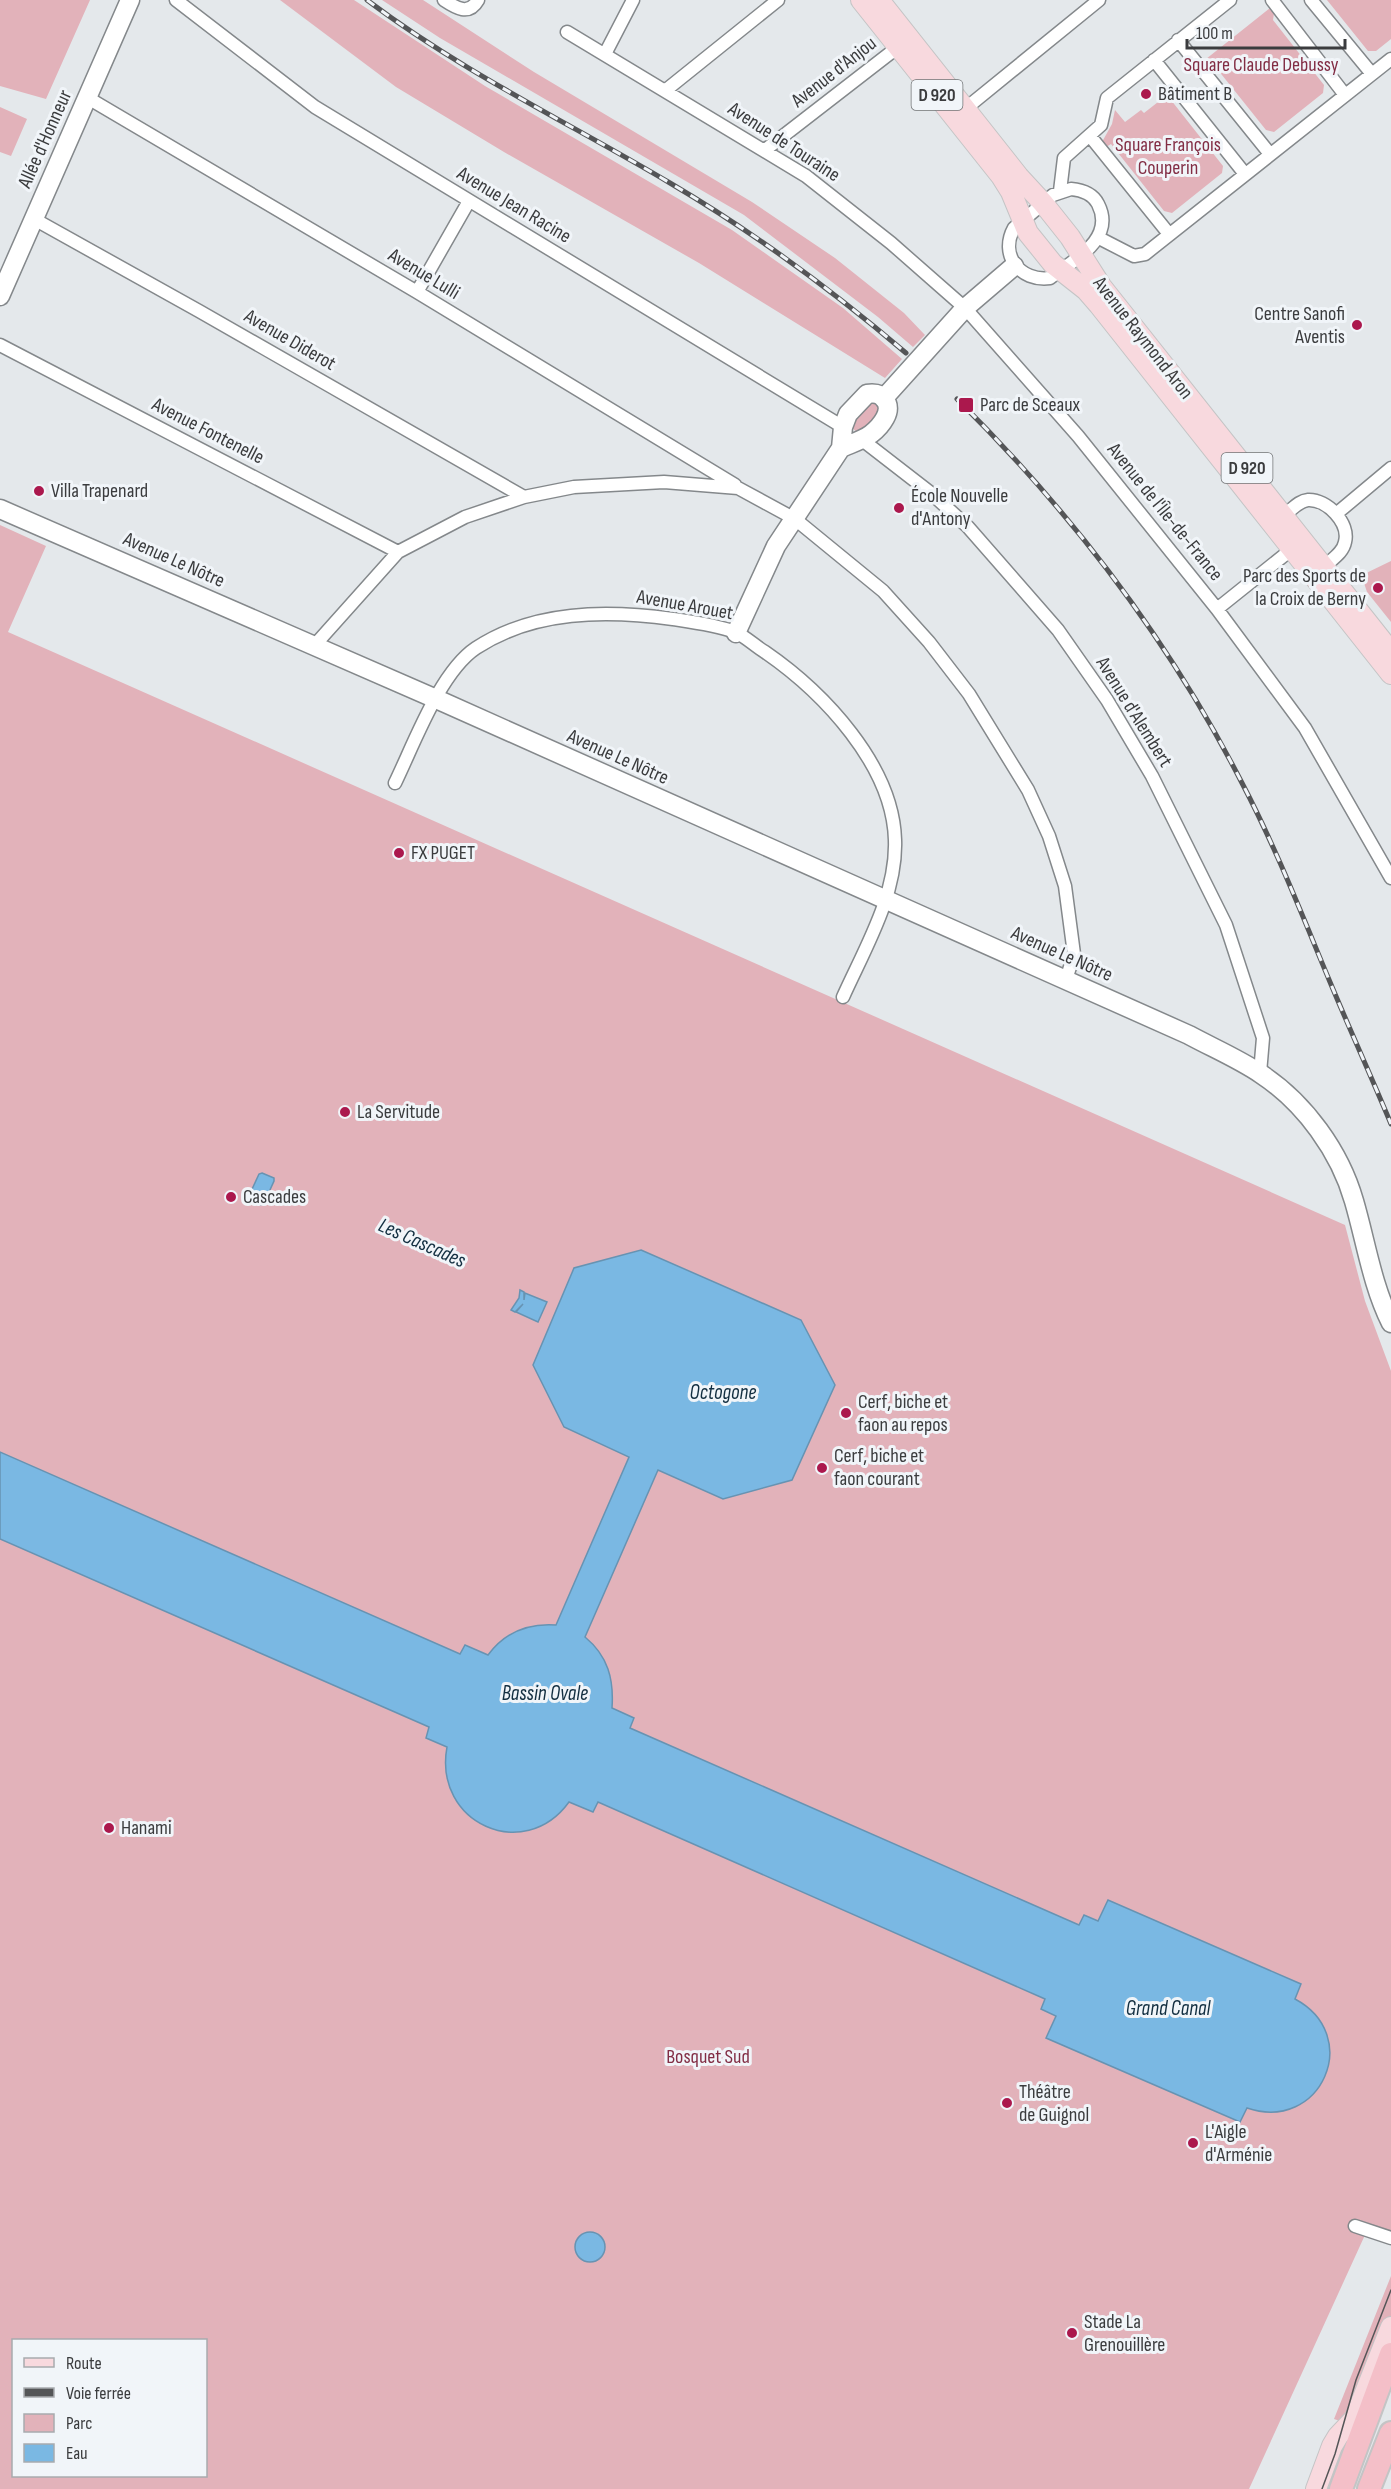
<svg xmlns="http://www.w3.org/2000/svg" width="1391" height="2489" font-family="'Sofia Sans Condensed',sans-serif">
<rect width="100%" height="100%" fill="#e4e8eb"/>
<path fill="#e2b2ba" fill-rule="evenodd" d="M0,0H90L46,99L0,86Z
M280,0H354L485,86L732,230L843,308L902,359L885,378L699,263L504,152L396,87Z
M382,0H423L534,72L752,202L835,258L904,313L925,335L913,347L878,317L744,215L440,38Z
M1327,0H1391V39L1376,51H1368Z
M1270,8L1274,13L1273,20L1324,85L1323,93L1274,132L1266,130L1214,65L1205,69L1201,63Z
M1167,95L1223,166L1222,173L1172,213L1164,211L1111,144L1106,147L1102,142L1112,124L1115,110L1125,122L1141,110L1144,113Z
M0,107L27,119L11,156L0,152Z
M874,398L884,412L858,433L852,428L851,414Z
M0,525L46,546L8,632L1345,1225L1365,1301L1391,1371V2232L1370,2224L1249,2489H0ZM14,2340H206V2476H14Z
M1391,561V622L1367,592L1364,583L1356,578Z
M1391,2276V2318L1360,2399L1340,2421L1334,2419Z"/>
<path fill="#7ab8e3" stroke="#6793b2" stroke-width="1.5" d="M262,1173L274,1178V1181L264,1203L261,1205L248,1198L259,1174Z
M641,1250L801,1320L835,1385L792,1480L723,1499L658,1470L585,1637C608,1656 614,1679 612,1708L634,1718L630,1728L1079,1925L1084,1915L1098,1921L1108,1900L1301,1984L1295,1999C1364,2036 1321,2133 1247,2108L1240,2122L1046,2038L1056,2016L1041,2009L1045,1999L598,1802L593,1812L569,1802C524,1864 433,1823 447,1747L426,1738L429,1727L0,1539V1452L460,1654L465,1645L488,1655C505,1632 528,1623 556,1625L629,1457L564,1427L533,1365L574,1268Z
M520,1290L524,1292V1300L525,1293L547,1302L538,1322L516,1312L523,1304L515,1312L511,1310L519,1298Z
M575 2247a15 15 0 1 1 30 0a15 15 0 1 1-30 0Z"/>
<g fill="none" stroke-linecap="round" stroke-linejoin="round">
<g stroke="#84888b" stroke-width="15">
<path id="street" d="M176,0L315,107L843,427
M444,0C456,8 469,16 478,0
M1272,0L1345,95
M1311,0L1372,74
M567,32L806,176L891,243L965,308L1078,436L1217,609L1305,728L1391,878
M1178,40L1270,154
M605,54L633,0
M1154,60L1245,174
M666,90L778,0
M88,98L417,292L735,485
M965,109L1099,0
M1090,136L1169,234
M765,150L898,47
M1071,189C1082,190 1093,194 1098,204C1116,239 1074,260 1050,278C1020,282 999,255 1014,228L1053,195Z
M1060,191L1064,158L1101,125L1107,98L1230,0
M34,219L199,311L524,497
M1099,238L1134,256L1145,254L1391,59
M417,292L469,201
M0,345L398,552
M861,439L932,494L968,527L1058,630L1107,700L1152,776L1226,925L1263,1038L1260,1073
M1336,514L1391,468
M1284,515C1292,510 1298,501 1308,500C1327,499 1350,523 1345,542C1343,553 1332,559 1324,567
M1217,609L1292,549
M314,646L398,552L465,517L524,497L574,487L664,482L738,488L795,519L883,591L929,642L969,694L1028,790L1049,836L1065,886L1074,954L1066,980
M395,783C414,744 440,672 476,648C534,610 606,610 673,619C693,622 716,625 735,632C745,636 755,646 765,652C823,692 893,765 895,840C897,895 865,948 843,997
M1355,2226L1391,2238"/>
</g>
<g stroke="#84888b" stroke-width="21">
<path id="secondary" d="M0,296L130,0
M884,398L965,308L1014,266
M0,509L443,702L1189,1035C1213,1048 1239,1059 1261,1074C1305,1103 1340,1152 1354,1201C1366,1242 1372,1285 1391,1323
M736,633L776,546L841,448L843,427L848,414L867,394C874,393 880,393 884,399C895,410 880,427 871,434C863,440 850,444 841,448"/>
</g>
<g stroke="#c4c4c5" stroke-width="22">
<path id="primary" d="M861,0L1001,176L1011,192L1028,233L1053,264L1086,290L1099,305L1391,674
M879,0L1019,177L1043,203L1070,237L1101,286L1391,652
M1316,2489L1332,2446L1338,2436L1355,2418L1391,2327"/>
</g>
<g stroke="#c4c4c5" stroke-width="26">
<path id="highway" d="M1341,2489L1391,2354
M1369,2489L1391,2433"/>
</g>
<use href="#street" stroke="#fff" stroke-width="12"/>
<use href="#secondary" stroke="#fff" stroke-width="18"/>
<use href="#primary" stroke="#f8d9de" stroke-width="20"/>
<use href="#highway" stroke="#f4bfc8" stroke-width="22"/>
<path stroke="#545557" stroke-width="1.5" d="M1322,2489L1335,2454L1356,2380L1391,2290"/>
<g stroke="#545557" stroke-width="5">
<path id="rail" d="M367,0C461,71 569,123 670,183C755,233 832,290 906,353
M957,399C1071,512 1169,640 1242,783C1276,848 1302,915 1330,982C1350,1030 1371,1076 1391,1124"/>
</g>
<use href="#rail" stroke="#f1f5f9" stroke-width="3" stroke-dasharray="9" stroke-linecap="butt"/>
</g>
<g fill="#ab184d" stroke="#f1f5f9" stroke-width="2">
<circle cx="1146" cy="94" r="6"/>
<circle cx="1357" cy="325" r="6"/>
<rect x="958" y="397" width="16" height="16" rx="3"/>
<circle cx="39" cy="491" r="6"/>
<circle cx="899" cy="508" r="6"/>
<circle cx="1378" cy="588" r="6"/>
<circle cx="399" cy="853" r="6"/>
<circle cx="345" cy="1112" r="6"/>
<circle cx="231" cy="1197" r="6"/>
<circle cx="846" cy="1413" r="6"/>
<circle cx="822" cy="1468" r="6"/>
<circle cx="109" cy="1828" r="6"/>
<circle cx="1007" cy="2103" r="6"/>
<circle cx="1193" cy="2143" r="6"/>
<circle cx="1072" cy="2333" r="6"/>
</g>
<g text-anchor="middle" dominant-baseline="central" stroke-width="6" stroke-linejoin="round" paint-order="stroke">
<g fill="#f1f5f9" stroke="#727476" stroke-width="1.5">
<rect x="911.5" y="80" width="51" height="30" rx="4.5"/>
<rect x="1221.5" y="453" width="51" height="30" rx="4.5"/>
</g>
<g font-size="18" font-weight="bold" fill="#3b3c3e">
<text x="937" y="95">D 920</text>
<text x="1247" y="468">D 920</text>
</g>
<g font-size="20" fill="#822d44" stroke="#f1f5f9">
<text x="1261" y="65">Square Claude Debussy</text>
<text x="1168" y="145">Square François<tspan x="1168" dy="23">Couperin</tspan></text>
<text x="708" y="2057">Bosquet Sud</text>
</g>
<g font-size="20" fill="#3b3c3e" stroke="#f1f5f9">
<text transform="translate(834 72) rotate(-38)">Avenue d'Anjou</text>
<text transform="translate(45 139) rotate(-66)">Allée d'Honneur</text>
<text transform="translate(784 142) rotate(33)">Avenue de Touraine</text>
<text transform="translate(514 205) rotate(31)">Avenue Jean Racine</text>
<text transform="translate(424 274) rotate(31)">Avenue Lulli</text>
<text transform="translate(1143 338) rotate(52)">Avenue Raymond Aron</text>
<text transform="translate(290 340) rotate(30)">Avenue Diderot</text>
<text transform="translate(208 431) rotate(27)">Avenue Fontenelle</text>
<text transform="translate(1165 512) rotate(51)">Avenue de l'Île-de-France</text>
<text transform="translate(174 560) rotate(24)">Avenue Le Nôtre</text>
<text transform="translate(685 605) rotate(10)">Avenue Arouet</text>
<text transform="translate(1134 712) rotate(58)">Avenue d'Alembert</text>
<text transform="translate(618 757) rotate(24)">Avenue Le Nôtre</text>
<text transform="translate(1062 954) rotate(24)">Avenue Le Nôtre</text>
</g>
<g font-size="20" fill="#3b3c3e" stroke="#f1f5f9" text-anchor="start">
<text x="1158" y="94">Bâtiment B</text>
<text x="1345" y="314" text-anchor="end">Centre Sanofi<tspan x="1345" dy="23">Aventis</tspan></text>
<text x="980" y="405">Parc de Sceaux</text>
<text x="51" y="491">Villa Trapenard</text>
<text x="911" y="496">École Nouvelle<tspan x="911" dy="23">d'Antony</tspan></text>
<text x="1366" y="576" text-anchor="end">Parc des Sports de<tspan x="1366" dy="23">la Croix de Berny</tspan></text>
<text x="411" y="853">FX PUGET</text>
<text x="357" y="1112">La Servitude</text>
<text x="243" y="1197">Cascades</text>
<text x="858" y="1402">Cerf, biche et<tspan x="858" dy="23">faon au repos</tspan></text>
<text x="834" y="1456">Cerf, biche et<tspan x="834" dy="23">faon courant</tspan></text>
<text x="121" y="1828">Hanami</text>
<text x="1019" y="2092">Théâtre<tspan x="1019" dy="23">de Guignol</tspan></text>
<text x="1205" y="2132">L'Aigle<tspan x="1205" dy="23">d'Arménie</tspan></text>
<text x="1084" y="2322">Stade La<tspan x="1084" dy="23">Grenouillère</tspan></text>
</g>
<g font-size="21" font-style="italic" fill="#132f41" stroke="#f1f5f9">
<text transform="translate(422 1243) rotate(24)">Les Cascades</text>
<text x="723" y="1392">Octogone</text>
<text x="545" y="1693">Bassin Ovale</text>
<text x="1168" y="2008">Grand Canal</text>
</g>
</g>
<rect x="12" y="2339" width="195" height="138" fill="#f1f5f9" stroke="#a8abae" stroke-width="1.5"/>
<rect x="24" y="2358" width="30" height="9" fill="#f8d9de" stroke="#a8abae" stroke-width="1.5"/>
<text x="66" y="2369" font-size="18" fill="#3b3c3e">Route</text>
<rect x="24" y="2388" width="30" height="9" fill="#545557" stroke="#a8abae" stroke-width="1.5"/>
<text x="66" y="2399" font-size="18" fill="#3b3c3e">Voie ferrée</text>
<rect x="24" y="2414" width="30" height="18" fill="#e2b2ba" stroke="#a8abae" stroke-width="1.5"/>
<text x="66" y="2429" font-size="18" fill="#3b3c3e">Parc</text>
<rect x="24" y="2444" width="30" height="18" fill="#7ab8e3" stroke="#a8abae" stroke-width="1.5"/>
<text x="66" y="2459" font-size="18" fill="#3b3c3e">Eau</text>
<path d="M1187 39v9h158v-9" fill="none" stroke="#3b3c3e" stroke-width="3"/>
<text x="1196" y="39" font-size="18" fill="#3b3c3e" stroke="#f1f5f9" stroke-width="4.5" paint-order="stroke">100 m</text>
</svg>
